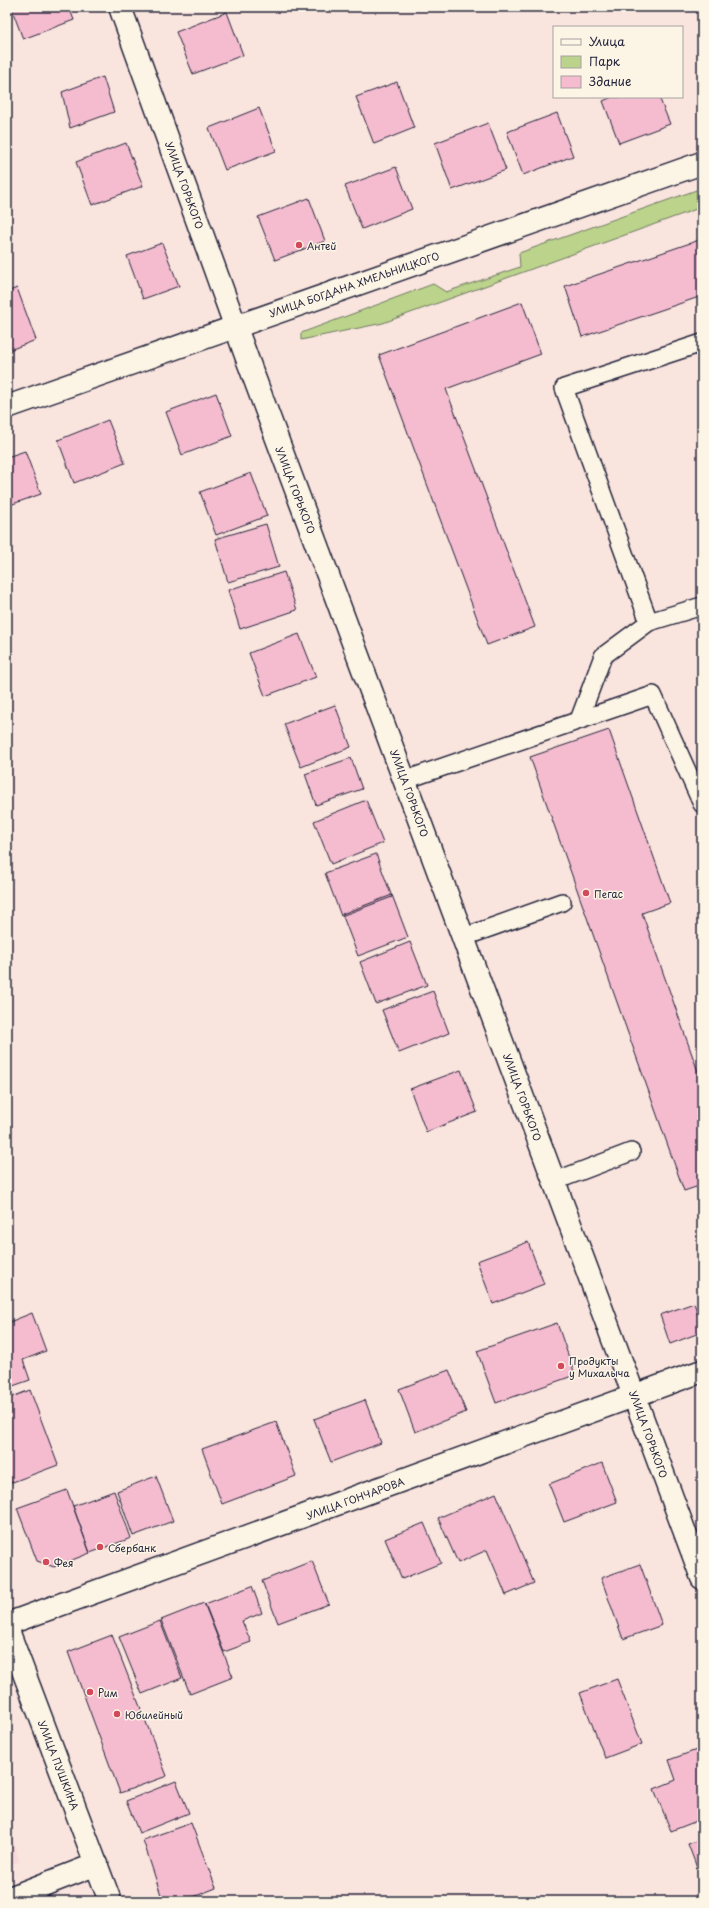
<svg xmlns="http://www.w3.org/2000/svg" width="709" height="1908" font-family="'Playpen Sans',sans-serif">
<rect width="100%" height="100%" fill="#fae4de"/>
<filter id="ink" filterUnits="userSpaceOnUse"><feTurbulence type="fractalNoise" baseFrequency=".025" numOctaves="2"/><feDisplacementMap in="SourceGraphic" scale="8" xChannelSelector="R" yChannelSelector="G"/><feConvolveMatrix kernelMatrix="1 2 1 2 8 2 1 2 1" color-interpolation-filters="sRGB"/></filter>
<g filter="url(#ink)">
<path fill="#f8d8da" d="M7,1819L19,1861L7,1866Z"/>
<path fill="#bbd38a" stroke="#6e7a62" d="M702,188V207L383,323L301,340V333L433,284L446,292L520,267L519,253Z"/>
<path fill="#f5bccf" stroke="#22223b" d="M11,7H69L74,20L23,39Z
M227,12L243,55L193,74L176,32Z
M103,77L114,112L70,128L62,92Z
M397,82L414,128L374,144L356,97Z
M612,97H659L670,124L619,143L603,101Z
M259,108L276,151L225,170L209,128Z
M557,113L573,156L523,175L507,132Z
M488,123L506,170L452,190L435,143Z
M126,143L143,186L92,205L76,162Z
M396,167L412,209L362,229L345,186Z
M309,198L325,241L275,260L258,217Z
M702,239V296L582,337L565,286Z
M162,243L179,286L143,299L127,256Z
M17,288L36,340L7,351V292Z
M522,302L541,354L446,389L535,627L487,645L379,355Z
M216,393L232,436L182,455L166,412Z
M108,420L125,463L74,483L58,440Z
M25,451L41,494L7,506V457Z
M251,473L267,516L216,535L200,492Z
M266,524L279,567L228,582L215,539Z
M284,572L297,610L240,629L228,590Z
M299,634L316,677L265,696L249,653Z
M335,705L351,747L301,767L284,724Z
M609,730L670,903L642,913L702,1083V1185L684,1191L530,757Z
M351,758L362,789L316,805L305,774Z
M366,800L383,843L331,864L314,821Z
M376,854L392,897L341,916L325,873Z
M392,895L408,937L358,956L342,914Z
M410,942L427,985L376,1004L360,962Z
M433,991L449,1033L399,1053L382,1010Z
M461,1070L477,1112L426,1132L410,1089Z
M528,1242L544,1284L493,1304L477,1261Z
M694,1303L702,1327V1332L670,1344L660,1315Z
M32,1313L46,1351L23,1360L30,1380L7,1388V1323Z
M557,1323L575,1375L496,1403L477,1351Z
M449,1370L466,1412L415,1432L399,1389Z
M30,1390L58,1465L10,1483L7,1474V1399Z
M365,1400L381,1443L331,1462L314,1419Z
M276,1422L296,1476L222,1504L202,1449Z
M602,1463L617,1502L564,1522L549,1484Z
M156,1476L173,1521L133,1536L117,1491Z
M67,1490L90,1553L54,1567L37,1561L17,1508Z
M114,1491L131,1538L90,1553L73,1506Z
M496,1493L534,1583L506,1595L487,1550L458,1563L438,1518Z
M424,1523L441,1563L402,1579L385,1539Z
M312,1561L329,1604L278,1623L262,1581Z
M640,1564L662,1625L623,1639L601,1578Z
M252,1586L262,1613L242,1621L251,1642L224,1652L205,1604Z
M204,1603L233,1677L190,1694L161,1620Z
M160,1621L182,1678L142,1694L119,1637Z
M112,1635L167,1776L120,1793L68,1652Z
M617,1679L642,1744L605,1758L580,1693Z
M702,1748V1819L671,1831L654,1789L676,1780L669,1760Z
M176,1781L189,1813L139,1833L126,1801Z
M191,1823L216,1888L183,1901H163L143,1840Z
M702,1839V1881L688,1844Z"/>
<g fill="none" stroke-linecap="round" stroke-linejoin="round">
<g stroke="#22223b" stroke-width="20">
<path id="service" d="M649,622L564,388L702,343
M579,720L603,656L649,622L702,606
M405,780L653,695L702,804
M464,937L562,902
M555,1181L631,1152"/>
</g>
<g stroke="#22223b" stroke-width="25">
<path id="minor" d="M7,1624L702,1371
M7,1628L110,1901
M7,1899L97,1864"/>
</g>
<g stroke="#22223b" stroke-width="25">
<path id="tertiary" d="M120,7L248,361L702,1578"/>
</g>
<g stroke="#22223b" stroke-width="25">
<path id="secondary" d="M7,407L702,163"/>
</g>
<use href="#service" stroke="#fcf5e5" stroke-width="17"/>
<use href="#minor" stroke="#fcf5e5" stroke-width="22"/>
<use href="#tertiary" stroke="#fcf5e5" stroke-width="22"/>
<use href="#secondary" stroke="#fcf5e5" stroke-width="22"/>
</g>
</g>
<g fill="#d1495b" stroke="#fcf5e5" stroke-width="1.5">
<circle cx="299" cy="245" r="4"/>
<circle cx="586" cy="893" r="4"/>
<circle cx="561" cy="1366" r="4"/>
<circle cx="100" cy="1547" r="4"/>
<circle cx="46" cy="1562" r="4"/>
<circle cx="90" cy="1692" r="4"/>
<circle cx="117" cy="1714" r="4"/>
</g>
<g text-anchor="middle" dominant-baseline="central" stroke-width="3" stroke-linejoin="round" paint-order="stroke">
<g font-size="10" fill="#22223b" stroke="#fcf5e5">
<text transform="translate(185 185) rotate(70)">УЛИЦА ГОРЬКОГО</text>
<text transform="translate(354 284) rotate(-19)">УЛИЦА БОГДАНА ХМЕЛЬНИЦКОГО</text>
<text transform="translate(296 490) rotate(69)">УЛИЦА ГОРЬКОГО</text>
<text transform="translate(410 793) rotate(70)">УЛИЦА ГОРЬКОГО</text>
<text transform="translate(523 1097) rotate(70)">УЛИЦА ГОРЬКОГО</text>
<text transform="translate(649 1434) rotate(70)">УЛИЦА ГОРЬКОГО</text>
<text transform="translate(355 1498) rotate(-20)">УЛИЦА ГОНЧАРОВА</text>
<text transform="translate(59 1765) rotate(69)">УЛИЦА ПУШКИНА</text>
</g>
<g font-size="10" fill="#22223b" stroke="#fcf5e5" text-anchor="start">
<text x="307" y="245">Антей</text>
<text x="594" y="893">Пегас</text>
<text x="569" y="1360">Продукты<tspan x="569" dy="12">у Михалыча</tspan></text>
<text x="108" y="1547">Сбербанк</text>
<text x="54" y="1562">Фея</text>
<text x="98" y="1692">Рим</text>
<text x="125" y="1714">Юбилейный</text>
</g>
</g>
<rect width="709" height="1908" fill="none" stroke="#fcf5e5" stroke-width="24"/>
<rect x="12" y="12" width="685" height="1884" fill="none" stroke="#22223b" stroke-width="1.5" filter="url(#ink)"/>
<rect x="553" y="26" width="130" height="72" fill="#fcf5e5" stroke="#a5a1a1"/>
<rect x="561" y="39" width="20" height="6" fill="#fcf5e5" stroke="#a5a1a1"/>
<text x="589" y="46" font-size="12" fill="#22223b">Улица</text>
<rect x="561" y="56" width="20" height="12" fill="#bbd38a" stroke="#a5a1a1"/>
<text x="589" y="66" font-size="12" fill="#22223b">Парк</text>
<rect x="561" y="76" width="20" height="12" fill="#f5bccf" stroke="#a5a1a1"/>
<text x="589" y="86" font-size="12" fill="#22223b">Здание</text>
</svg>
